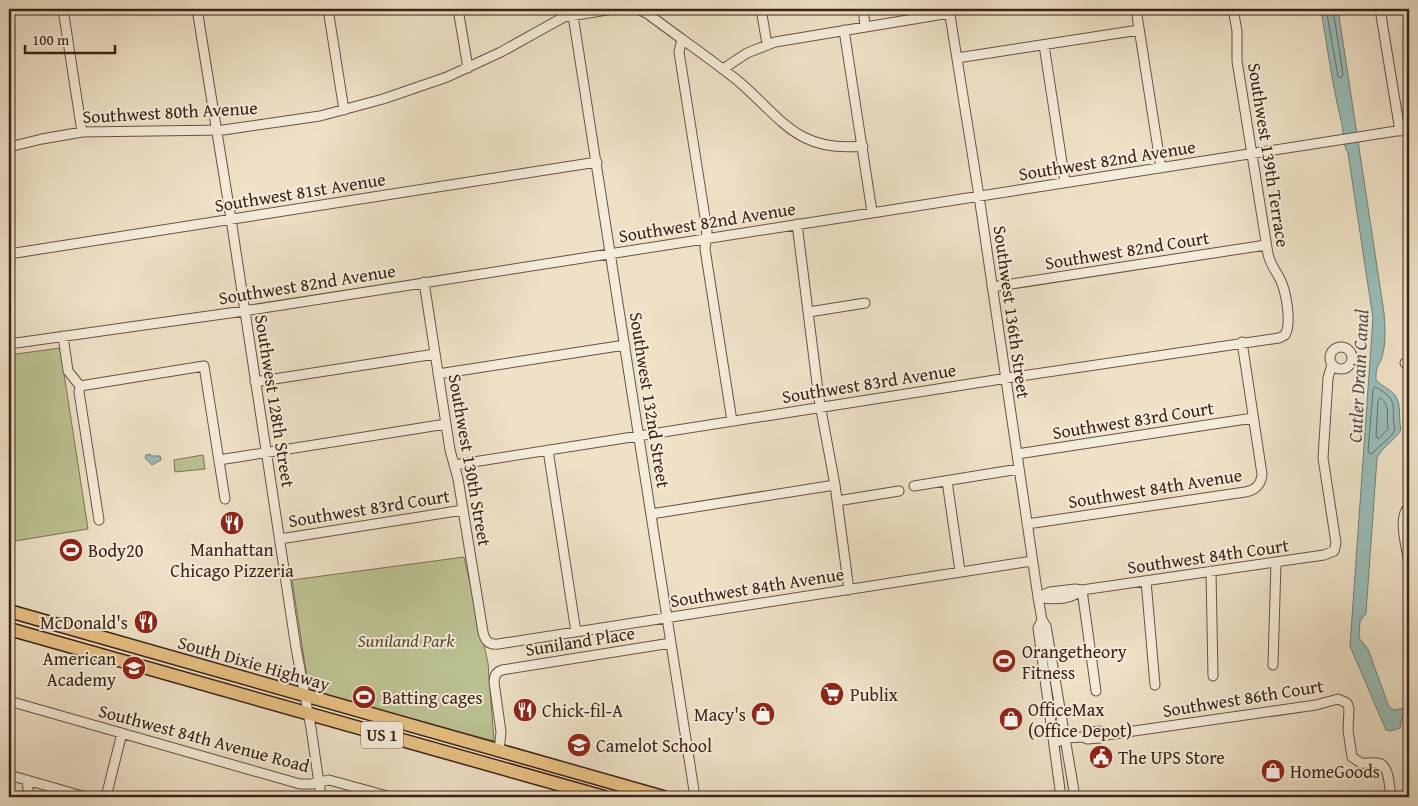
<svg xmlns="http://www.w3.org/2000/svg" width="1418" height="806" font-family="'Gentium Book Plus',serif">
<rect width="100%" height="100%" fill="#eee1c6"/>
<filter id="stains"><feTurbulence type="fractalNoise" baseFrequency=".004" numOctaves="4"/><feColorMatrix values="0 0 0 0 .2 0 0 0 0 .09 0 0 0 0 .02 0 0 0 .5 -.17"/></filter>
<radialGradient id="worn" r=".72"><stop offset=".6" stop-color="#630" stop-opacity="0"/><stop offset="1" stop-color="#630" stop-opacity=".3"/></radialGradient>
<path fill="#bcc292" stroke="#7c7255" d="M60,348L88,529L9,542V355Z
M203,455L205,469L175,472L174,460Z
M464,557L488,663L494,741L309,691L292,580Z"/>
<path fill="#99bdb8" stroke="#747f78" d="M1321,9H1338L1384,313C1385,326 1386,340 1383,353C1381,365 1375,364 1376,380C1381,386 1390,389 1395,395C1402,405 1398,419 1401,430C1394,441 1382,447 1377,458L1366,613L1360,621L1359,638L1368,649L1389,707L1394,710L1409,707V716L1402,717L1400,728L1390,731L1386,730L1350,646L1373,318L1348,153C1342,143 1344,131 1341,120C1332,83 1327,46 1321,9Z
M150,454L151,456H160L161,460L152,465L145,458L146,455Z"/>
<g fill="none" stroke-linecap="round" stroke-linejoin="round">
<path stroke="#6a7068" stroke-width="1" d="M1326,9L1338,76L1341,78L1343,75L1333,9
M1375,387C1401,400 1390,407 1395,430L1391,436L1371,454L1368,452L1373,390Z
M1381,398C1391,406 1386,417 1388,429L1378,439L1376,436L1378,401Z"/>
<g stroke="#685244" stroke-width="11">
<path id="minor" d="M63,9L82,132
M197,9L231,219L296,648L311,728L321,797
M328,9L344,110
M458,9L468,68
M572,9L695,797
M638,9L648,14C677,36 708,57 737,80C781,117 796,153 863,146
M761,9L767,44
M863,9L865,26
M949,9L979,196L1038,597L1042,620L1046,626L1075,797
M1136,9L1161,168
M1380,9L1400,131
M844,30L872,212
M682,39L679,52L707,230L705,249L732,421
M1044,45L1065,182
M957,58L1139,30
M723,69L747,53L775,42L950,13
M9,147L42,139L82,132L223,130L320,116L383,99L447,77L501,52L564,17L613,9
M797,224L819,399L835,485L849,590
M9,254L597,162
M424,282L450,450L458,479L483,632C485,641 489,645 498,644L1032,561
M992,287L1266,245
M809,312L865,303
M63,336L68,371L80,386L79,392L99,520
M9,344L244,311L1409,129
M1330 358a11 11 0 1 1 22 0a11 11 0 1 1-22 0Z
M1405,363H1409
M438,374L625,345
M255,382L435,354
M80,386L204,366L225,499
M548,450L576,632
M1017,454L1253,418
M219,460L446,424
M454,465L1014,377L1279,338L1285,335C1292,323 1286,291 1280,279C1276,271 1270,264 1268,254L1237,61V31L1233,9
M947,481L960,571
M914,486L1019,469
M837,501L899,491
M1409,507C1397,516 1407,549 1409,563
M651,514L835,485
M1027,524L1245,492C1256,490 1261,485 1262,474L1242,342
M280,539L463,510
M1211,571L1213,676
M1146,581L1155,685
M1075,589L1082,590C1070,600 1053,600 1038,597L1050,592Z
M1042,620L1038,628L1061,797
M1273,665L1276,562
M1096,691L1082,590L1324,555L1334,551L1336,543L1323,458L1328,378L1332,364
M9,701L300,784H311L329,780L391,797
M1084,737L1086,733L1099,731L1106,735
M1055,743L1065,738L1084,737L1087,739L1100,738L1106,735L1316,705L1338,699L1347,703L1349,709L1348,730L1352,757L1361,763C1366,764 1371,762 1377,763C1390,764 1389,787 1391,797
M499,751L501,732L494,682C494,676 496,672 502,670L671,643
M9,775L86,797
M27,780L29,797
M106,797L122,733"/>
</g>
<g stroke="#3c2218" stroke-width="15">
<path id="highway" d="M9,611L663,797
M9,629L604,797"/>
</g>
<use href="#minor" stroke="#f4ecda" stroke-width="9"/>
<use href="#highway" stroke="#e7c083" stroke-width="12"/>
</g>
<defs>
<g id="restaurant-disc" transform="scale(1.25)"><circle r="9.5" fill="#8f2418" stroke="#f4ecda"/><path d="M-5-6h1v4h1v-4h1v4h1v-4h1v5L-1.5 .5V6h-2V.5L-5-1ZM5-6V6H3V1.5H1.5Q1.5-4 5-6Z" fill="#fff"/></g>
<g id="stadium-disc" transform="scale(1.25)"><circle r="9.5" fill="#8f2418" stroke="#f4ecda"/><path d="M0-5a6.5 5 0 1 0 0 10a6.5 5 0 1 0 0-10ZM-3.5-1.8h7v3.6h-7Z" fill="#fff"/></g>
<g id="school-disc" transform="scale(1.25)"><circle r="9.5" fill="#8f2418" stroke="#f4ecda"/><path d="M0-5L7-2L0 1L-7-2ZM-4 1L0 2.5L4 1V4Q0 6-4 4Z" fill="#fff"/></g>
<g id="supermarket-disc" transform="scale(1.25)"><circle r="9.5" fill="#8f2418" stroke="#f4ecda"/><path d="M-6-5.5h2.5l.6 2H6L4.5 2H-2.5L-4.4-4H-6ZM-1.5 3.2a1.3 1.3 0 1 0 .1 0ZM3 3.2a1.3 1.3 0 1 0 .1 0Z" fill="#fff"/></g>
<g id="shop-disc" transform="scale(1.25)"><circle r="9.5" fill="#8f2418" stroke="#f4ecda"/><path d="M-5-2.5h2.3a2.7 3.5 0 0 1 5.4 0H5L5.5 6h-11ZM-1.5-2.5h3a1.5 2.3 0 0 0-3 0Z" fill="#fff"/></g>
<g id="civic-disc" transform="scale(1.25)"><circle r="9.5" fill="#8f2418" stroke="#f4ecda"/><path d="M-.6-6.5H3V-4.5H.6V-3L4-1V1h2V6H-6V1h2V-1L-.6-3ZM-1.2 2.5V6h2.4V2.5Z" fill="#fff"/></g>
</defs>
<g fill-rule="evenodd">
<use href="#restaurant-disc" x="232" y="523"/>
<use href="#stadium-disc" x="71" y="550"/>
<use href="#restaurant-disc" x="146" y="622"/>
<use href="#stadium-disc" x="1004" y="661"/>
<use href="#school-disc" x="134" y="668"/>
<use href="#supermarket-disc" x="832" y="694"/>
<use href="#stadium-disc" x="364" y="697"/>
<use href="#restaurant-disc" x="525" y="710"/>
<use href="#shop-disc" x="763" y="714"/>
<use href="#shop-disc" x="1011" y="719"/>
<use href="#school-disc" x="579" y="745"/>
<use href="#civic-disc" x="1101" y="757"/>
<use href="#shop-disc" x="1273" y="771"/>
</g>
<g text-anchor="middle" dominant-baseline="central" stroke-width="4" stroke-linejoin="round" paint-order="stroke">
<rect fill="#f4ecda" stroke="#735f52" stroke-width="1" x="361" y="721.5" width="42" height="27" rx="4"/>
<g font-size="16" font-weight="bold" fill="#3c2218">
<text x="382" y="735">US 1</text>
</g>
<g font-size="18" fill="#3c2218" stroke="#f4ecda">
<text transform="translate(170 112) rotate(-3)">Southwest 80th Avenue</text>
<text transform="translate(1269 155) rotate(81)">Southwest 139th Terrace</text>
<text transform="translate(1107 160) rotate(-9)">Southwest 82nd Avenue</text>
<text transform="translate(300 192) rotate(-9)">Southwest 81st Avenue</text>
<text transform="translate(707 222) rotate(-9)">Southwest 82nd Avenue</text>
<text transform="translate(1127 250) rotate(-9)">Southwest 82nd Court</text>
<text transform="translate(307 284) rotate(-9)">Southwest 82nd Avenue</text>
<text transform="translate(1012 312) rotate(82)">Southwest 136th Street</text>
<text transform="translate(869 383) rotate(-9)">Southwest 83rd Avenue</text>
<text transform="translate(650 400) rotate(81)">Southwest 132nd Street</text>
<text transform="translate(275 401) rotate(81)">Southwest 128th Street</text>
<text transform="translate(1133 420) rotate(-9)">Southwest 83rd Court</text>
<text transform="translate(470 460) rotate(80)">Southwest 130th Street</text>
<text transform="translate(1155 488) rotate(-9)">Southwest 84th Avenue</text>
<text transform="translate(369 508) rotate(-9)">Southwest 83rd Court</text>
<text transform="translate(1208 556) rotate(-8)">Southwest 84th Court</text>
<text transform="translate(757 587) rotate(-9)">Southwest 84th Avenue</text>
<text transform="translate(580 641) rotate(-9)">Suniland Place</text>
<text transform="translate(254 663) rotate(16)">South Dixie Highway</text>
<text transform="translate(1243 698) rotate(-9)">Southwest 86th Court</text>
<text transform="translate(204 738) rotate(15)">Southwest 84th Avenue Road</text>
</g>
<g font-size="18" fill="#3c2218" stroke="#f4ecda" text-anchor="start">
<text x="232" y="549" text-anchor="middle">Manhattan<tspan x="232" dy="21">Chicago Pizzeria</tspan></text>
<text x="88" y="550">Body20</text>
<text x="128" y="622" text-anchor="end">McDonald's</text>
<text x="1022" y="651">Orangetheory<tspan x="1022" dy="21">Fitness</tspan></text>
<text x="116" y="658" text-anchor="end">American<tspan x="116" dy="21">Academy</tspan></text>
<text x="850" y="694">Publix</text>
<text x="382" y="697">Batting cages</text>
<text x="1028" y="709">OfficeMax<tspan x="1028" dy="21">(Office Depot)</tspan></text>
<text x="542" y="710">Chick-fil-A</text>
<text x="746" y="714" text-anchor="end">Macy's</text>
<text x="596" y="745">Camelot School</text>
<text x="1118" y="757">The UPS Store</text>
<text x="1290" y="771">HomeGoods</text>
</g>
<g font-size="18" font-style="italic" fill="#5c4a36" stroke="#f4ecda">
<text x="406" y="640">Suniland Park</text>
</g>
<g font-size="19" font-style="italic" fill="#585048" stroke="#f4ecda">
<text transform="translate(1358 376) rotate(-87)">Cutler Drain Canal</text>
</g>
</g>
<rect width="1418" height="806" fill="none" stroke="#eee1c6" stroke-width="30"/>
<rect x="10" y="10" width="1398" height="786" fill="none" stroke="#3c2218" stroke-width="2.5"/>
<rect x="15" y="15" width="1388" height="776" fill="none" stroke="#3c2218"/>
<path d="M25 45v8h90v-8" fill="none" stroke="#3c2218" stroke-width="2.5"/>
<text x="32" y="45" font-size="15" fill="#3c2218" stroke="#f4ecda" stroke-width="4" paint-order="stroke">100 m</text>
<rect width="100%" height="100%" filter="url(#stains)"/>
<rect width="100%" height="100%" fill="url(#worn)"/>
</svg>
